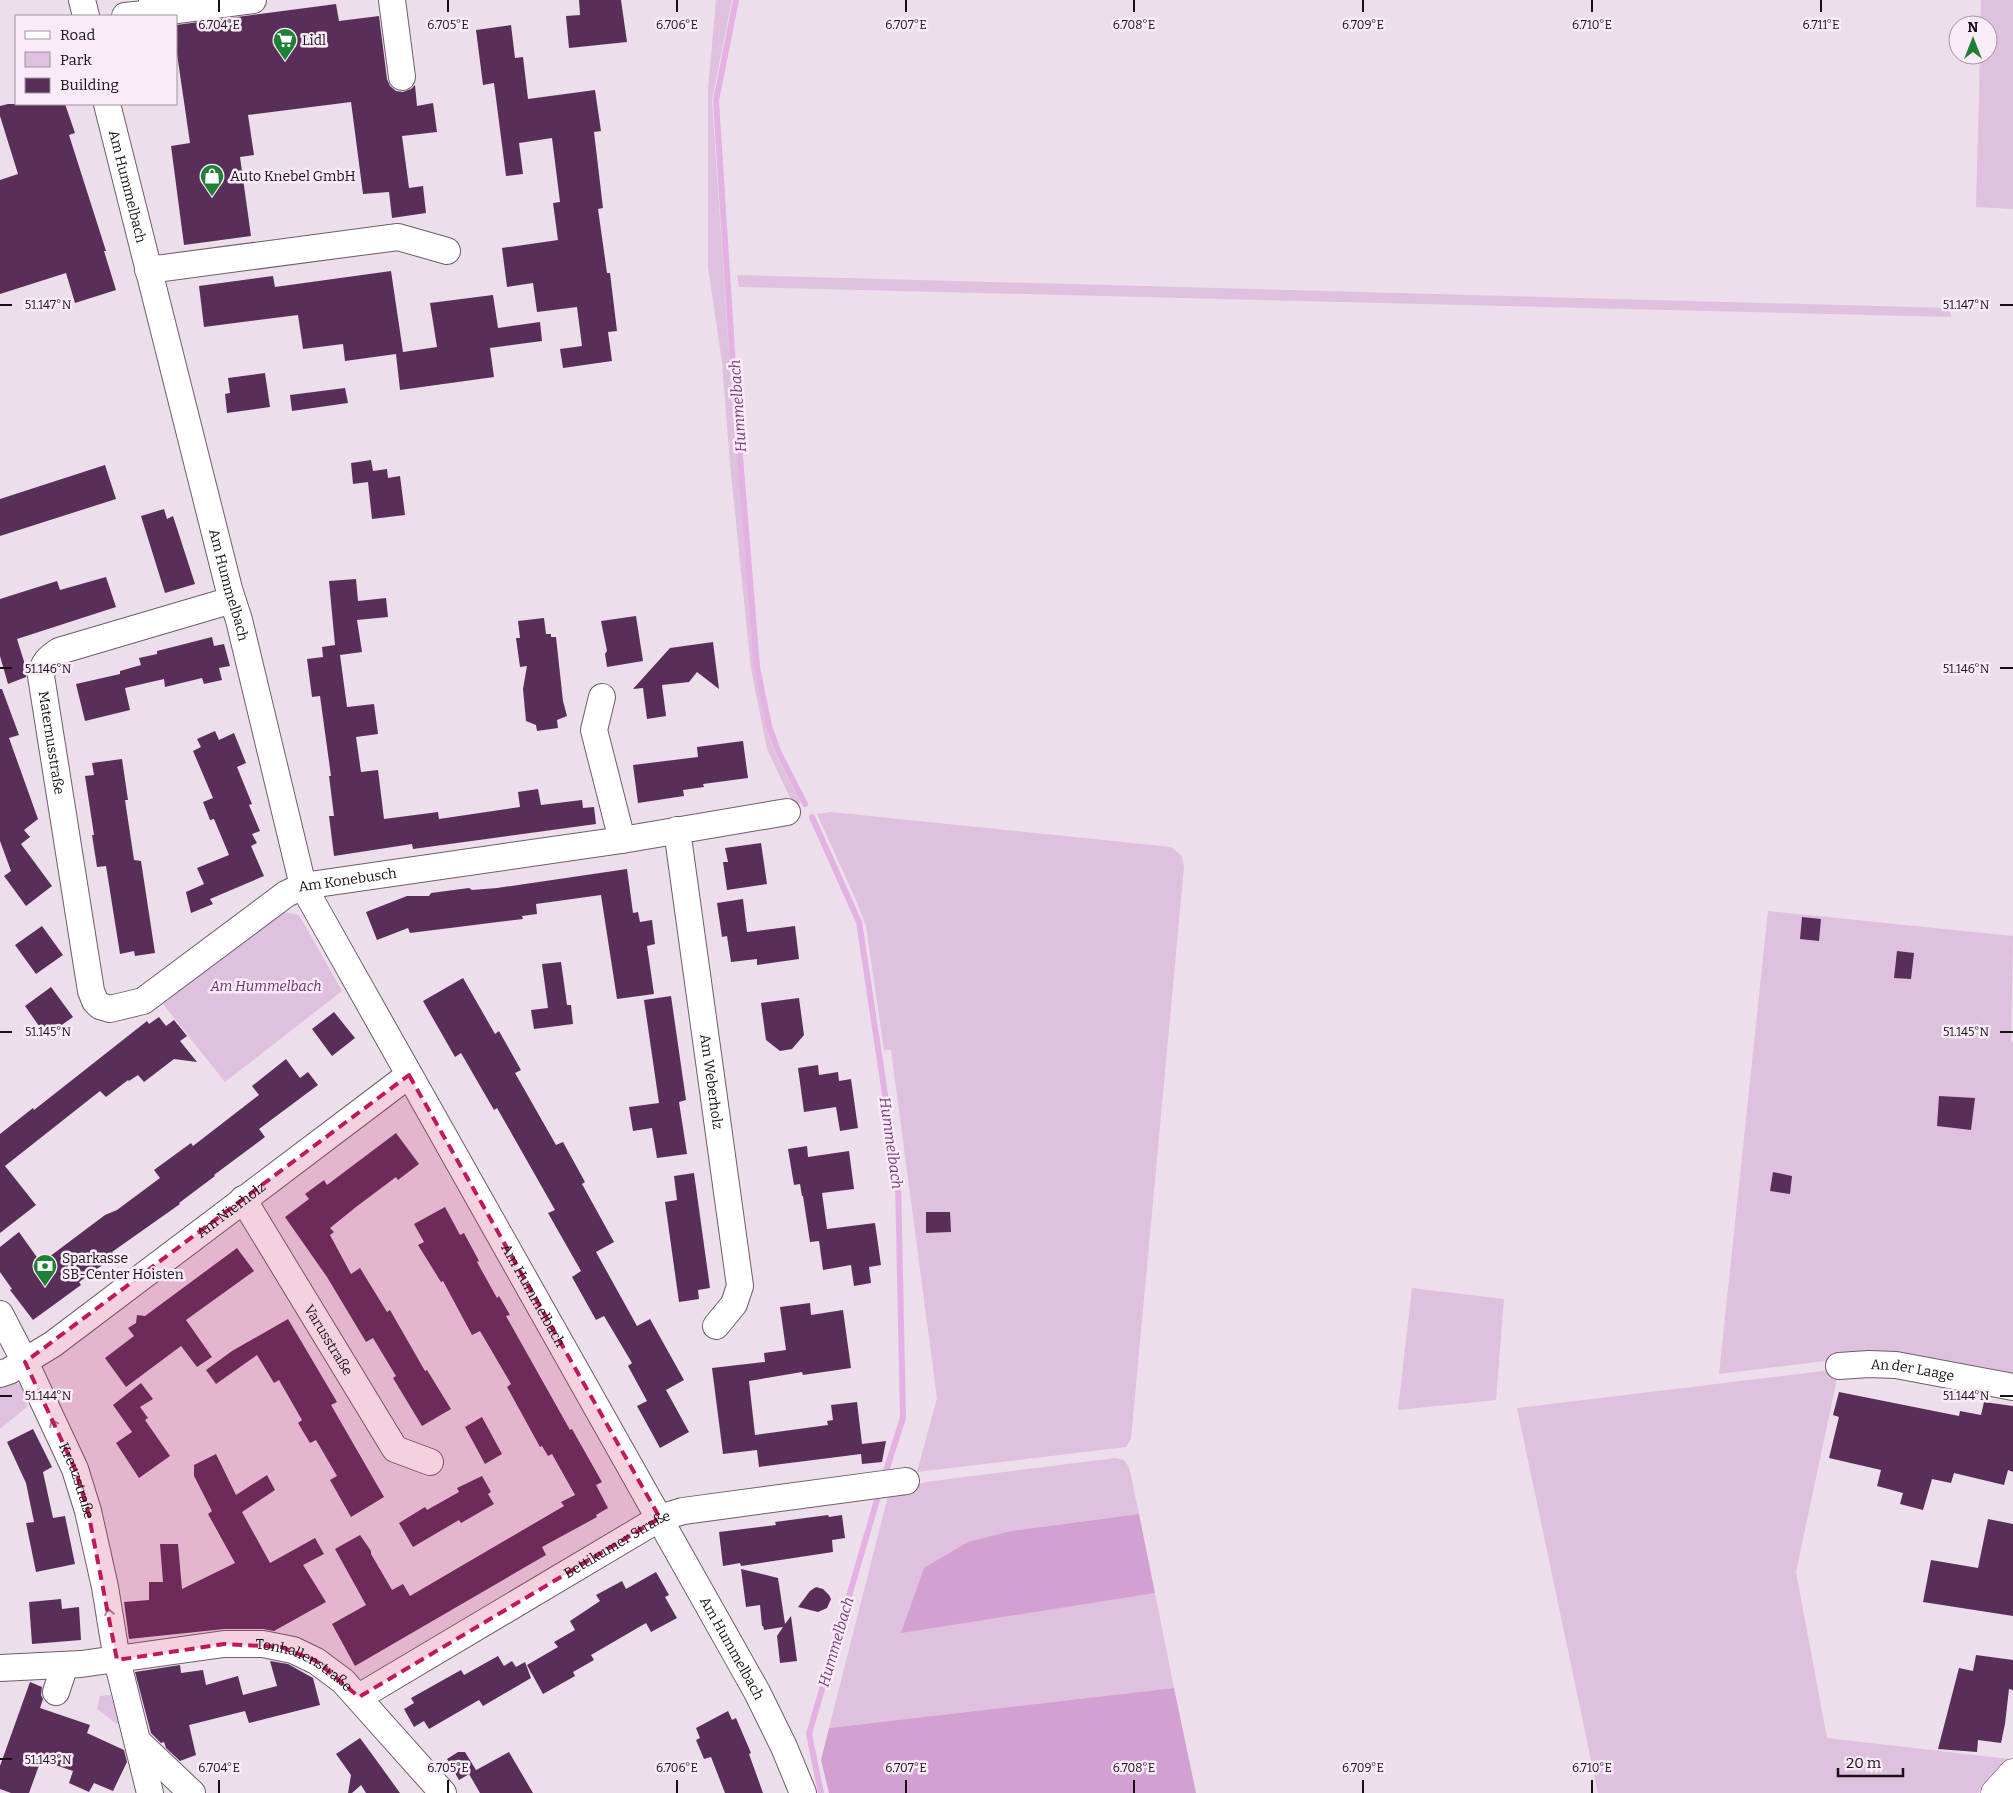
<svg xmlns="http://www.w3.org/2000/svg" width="2013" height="1793" font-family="Bitter,serif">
<rect width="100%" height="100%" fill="#eddeec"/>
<path fill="#dfc0de" d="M716,0H732L712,100L731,383L755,668L766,727L775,753L801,803L793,804L767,749L751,669L730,464L722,362L708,267V89Z
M1981,0H2013V209L1976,207L1980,55H1988V25H1980Z
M737,275L1950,308L1951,317L739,287Z
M831,812L1171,847L1182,856L1184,867L1131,1439L1126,1447L917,1472L937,1398L891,1050H884L866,926L856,900L817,814Z
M278,911L299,915L342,991L225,1082L163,1004Z
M1768,911L2013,936L2011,1041L2013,1042V1380L1882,1354L1719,1374Z
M1412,1288L1504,1299L1496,1400L1398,1410Z
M1839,1369L1796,1572L1827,1738L2009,1759L1978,1793H1598L1517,1408Z
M15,1383L22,1384L29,1392L23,1394L28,1406L0,1429V1388Z
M1115,1458L1124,1460L1129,1467L1139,1514L1011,1531L902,1632L1155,1593L1174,1688L829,1728L889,1492L926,1482Z
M110,1695L122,1722L117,1724L97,1709L100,1696Z"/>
<path fill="#d2a1d1" d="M1139,1514L1155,1593L901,1633L924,1568L968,1542L1011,1531Z
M1174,1688L1196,1793H829L821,1760L829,1728Z"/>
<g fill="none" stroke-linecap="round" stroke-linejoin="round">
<path stroke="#e3b1e2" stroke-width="6" d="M736,0L716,101L734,382L757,667L769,726L778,751L805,804
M812,817L859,922L898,1180L903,1418L884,1477
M821,1793L809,1734L879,1493"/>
</g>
<path fill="#592f59" d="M579,0H621L627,42L569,48L566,16L580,15Z
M336,4L339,21L379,16L387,79L390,86L396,91L403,92L411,89L415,85L417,106L433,103L437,132L402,136L409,188L423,186L426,213L392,218L389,192L363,194L351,102L248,115L254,155L240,157L251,236L184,245L171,146L190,143L176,47V25Z
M511,25L515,58L523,57L528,99L595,90L601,131L594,132L603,208L598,209L607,273H610L617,331L608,332L612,361L563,368L560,349L582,346L577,307L537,312L533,283L507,287L502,248L558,240L553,203L560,202L552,138L519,143L523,174L506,176L494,83L483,85L476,30Z
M8,104H65L75,133L69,135L106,251H104L116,290L75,303L66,273L0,294V180L18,174L0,116V106Z
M391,271L403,352L437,347L430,303L493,295L498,328L540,322L542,341L490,348L494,377L400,390L396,354L345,361L343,344L303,349L298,315L204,327L199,286L273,276L275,287Z
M265,373L270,407L227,413L225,394L230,393L228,378Z
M345,388L348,403L292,411L290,395Z
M371,460L373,471L387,469L388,478L400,476L405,515L372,519L368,482L353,484L351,463Z
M105,465L116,499L0,536V499Z
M164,509L167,519L173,516L195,584L165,593L141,516Z
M106,577L116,607L17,639L27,671L26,677L8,684L0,656V599L57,581L60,590Z
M356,579L358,601L386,598L388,617L357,620L362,652L340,655L347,707L374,704L378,734L356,737L361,772L378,770L384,819L438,812L439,819L520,807L518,792L538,789L541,805L582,800L583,808L594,807L596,824L413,849L412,844L334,856L329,816H334L329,776H331L320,696L312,697L307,659L323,657L322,647L335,645L329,581Z
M636,616L643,661L607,667L605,654L607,651L601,621Z
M544,618L546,634H551V637H556L563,701L567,716L557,720L558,728L537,731L536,725L526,721L523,689L527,666L520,667L516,638H520L518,621Z
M212,637L214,646L224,644L230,666L219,668L222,680L204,684L202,678L165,687L164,679L125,688L130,710L85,721L76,684L120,674V671L141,665L139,658L157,654V651Z
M713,642L719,689L697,672L689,682L662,685L666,716L647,719L643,688L633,689L670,648Z
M0,689H2L19,735L9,738L38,819L24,830L30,837L21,844L52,886L26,906L4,876L11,871L0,841Z
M215,731L219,740L234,733L246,763L237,767L252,804L249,805L260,831L252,834L257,843L251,846L264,876L210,899L213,904L191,913L186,892L204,884L197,868L229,855L214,819L210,820L203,802L213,798L193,751L201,747L197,739Z
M743,741L748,778L703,784L704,787L683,790L684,796L638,803L633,765L698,757L697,747Z
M122,759L128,800H125L134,860L141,861L155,953L135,956L134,951L120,954L106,866L97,867L92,835H94L85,776L94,775L92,763Z
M761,843L767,884L727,890L723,862H728L725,848Z
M627,869L633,913L638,912L640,922L652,920L655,944L647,946L654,994L617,999L601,895L536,904L537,914L522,916L523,919L410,933L408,928L377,940L366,912L407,896H429L431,893L469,888L472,890L497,888Z
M743,899L747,932L795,926L799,959L757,965V959L731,962L727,936L722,937L717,903Z
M1802,917L1821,919L1819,941L1800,939Z
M42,926L63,955L36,974L15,945Z
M1897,951L1914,953L1911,979L1894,978Z
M561,962L567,1005H571L573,1024L534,1029L531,1010L548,1008L542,964Z
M463,978L495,1034L499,1031L521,1070L515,1073L556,1145L563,1142L585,1182L582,1184L614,1242L596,1252L637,1326L650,1319L684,1380L666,1390L689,1432L660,1448L637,1406L647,1401L628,1366L632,1363L604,1316L596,1320L572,1277L581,1271L548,1213L555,1210L497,1108L494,1110L461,1053L455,1057L423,1001Z
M51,987L73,1017L46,1036L25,1006Z
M671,996L686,1100L679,1102L687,1154L657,1158L652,1128L633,1131L629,1107L659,1103L644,1000Z
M799,998L804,1035L792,1049L780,1051L766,1040L761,1003Z
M334,1012L355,1038L332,1056L312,1029Z
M159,1017L166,1026L174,1020L187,1036L180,1041L197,1062L174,1059L144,1082L138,1075L129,1081L128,1080L106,1097L100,1091L5,1166L36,1205L0,1233V1134L33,1108L34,1110L147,1021L149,1024Z
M286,1059L300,1078L308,1072L318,1085L259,1129L265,1137L214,1175L215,1176L179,1203L180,1204L112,1252L115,1256L79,1282L81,1285L33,1320L10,1290L12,1289L0,1272V1247L19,1232L41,1263L105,1215L117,1210L160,1178L154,1170L191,1143L193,1146L259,1095L252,1086Z
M818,1065L819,1075L838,1072L839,1081L851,1079L858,1128L840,1131L836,1107L804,1112L798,1068Z
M1939,1096L1975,1098L1971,1130L1937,1126Z
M396,1133L419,1164L398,1180L396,1177L356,1207L330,1228L334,1232L330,1235L351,1274L360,1268L387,1312L390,1310L425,1371L427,1370L451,1409L422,1426L393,1378L396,1376L373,1338L366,1342L327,1277L285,1217L309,1199L305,1194L324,1180L327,1185Z
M807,1146L808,1157L849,1151L854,1189L822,1193L827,1229L875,1223L881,1265L869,1267L871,1283L854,1286L851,1265L823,1270L819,1241L810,1242L803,1196H802L800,1184L794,1185L788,1149Z
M1773,1172L1792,1176L1790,1194L1770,1191Z
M694,1173L710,1288L698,1290L699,1299L679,1302L665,1202L677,1200L674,1176Z
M445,1207L460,1235L464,1233L479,1261L477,1262L497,1298L499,1296L510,1315L506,1316L570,1430L572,1429L602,1482L596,1485L608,1508L596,1515L597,1517L542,1547L546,1555L355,1666L332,1624L366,1605L335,1549L360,1535L371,1551V1554L392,1590L403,1584L410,1596L564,1506L561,1502L575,1495L552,1454L548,1456L542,1446L540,1447L507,1387L511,1384L480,1331L472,1335L443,1281L441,1282L418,1245L424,1242L414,1224Z
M926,1212H950L951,1232L926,1233Z
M237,1248L254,1271L186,1320L212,1357L197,1367L181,1346L126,1387L105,1358L134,1336L128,1328L136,1323L137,1315L145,1316Z
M810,1303L811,1315L843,1310L851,1368L803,1375L802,1372L749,1381L755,1435L828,1425L827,1421L833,1420L831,1405L857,1402L862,1444L886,1441L882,1462L862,1464L861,1454L759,1467L757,1450L723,1454L712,1368L765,1362L764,1353L786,1350L780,1307Z
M288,1319L337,1402L331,1405L384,1497L351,1517L330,1480L337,1476L316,1440L310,1443L298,1423L302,1420L279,1380L274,1383L257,1355L216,1384L206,1370L232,1351Z
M141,1383L153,1399L140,1407L148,1418L145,1420L170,1456L139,1478L116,1443L132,1432L113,1405Z
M1839,1392L1959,1416L1960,1411L1981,1415L1984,1402L2013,1406V1472L2008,1470L2004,1485L1954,1473L1951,1483L1932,1479L1923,1510L1900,1504L1903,1493L1877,1486L1881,1470L1829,1458L1839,1417L1833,1415Z
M482,1417L502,1454L485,1464L465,1427Z
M33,1429L52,1467L43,1472L53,1518L65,1516L75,1564L36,1572L26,1523L34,1522L26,1483L7,1442Z
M216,1454L236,1495L267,1475L275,1490L242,1512L270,1563L315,1538L324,1554L303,1565L326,1602L274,1631L263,1629H224L129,1639L124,1602L149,1600V1582H163L160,1544H178L182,1589L235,1563L208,1514L212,1511L194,1476V1465Z
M482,1476L491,1492L488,1494L494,1504L461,1523L459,1520L413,1547L399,1523L425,1507L427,1510L459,1492L457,1488Z
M828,1515L829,1517L842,1515L845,1538L832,1540L833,1552L741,1566L740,1563L723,1566L719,1532L776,1525L775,1522Z
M1988,1519L2013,1524V1616L1923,1602L1931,1560L1978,1568Z
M741,1569L778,1578L785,1624L791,1616L797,1661L780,1663L777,1636L783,1627L764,1630L763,1626H762L760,1605L746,1607Z
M656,1572L669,1595L665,1597L677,1618L651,1632L646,1623L591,1655L594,1660L573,1672L575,1676L543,1694L527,1665L558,1647L554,1642L575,1630L570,1621L600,1601L596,1595L622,1581L626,1589Z
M816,1587L823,1589L829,1595L831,1599L827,1608L818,1612L798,1607L810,1591Z
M61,1599L62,1609L79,1607L81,1640L32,1644L29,1602Z
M1976,1655L2013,1660V1690L2009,1689L2005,1724L2001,1743L1978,1740L1977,1752L1938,1749L1959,1668L1973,1671Z
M498,1656L504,1666L512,1661L516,1667L525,1662L531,1678L483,1706L479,1700L429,1729L424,1721L414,1727L404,1709L414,1703L411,1698L461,1670L464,1675Z
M270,1661L288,1664L313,1678L320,1705L249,1723L245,1711L189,1725L196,1755L180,1761L166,1748L164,1742L161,1743L151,1733L135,1672L180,1665L181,1673L203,1670L206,1685L238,1676L243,1695L277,1686Z
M30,1682L42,1687L41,1695L43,1699L40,1708L90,1725L87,1733L124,1750L127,1762L113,1791L94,1783L89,1792L69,1783L73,1771L41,1760L29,1793H11L0,1789V1766Z
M728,1711L732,1720L736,1718L751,1753L749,1754L763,1793H725L711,1757L704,1759L696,1740L700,1738L696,1728Z
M360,1738L374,1757L400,1793H366L361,1785L352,1793H348L351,1775L336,1754Z
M458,1752H465L476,1770L459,1780L447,1759Z
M509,1752L533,1793H480L469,1774Z"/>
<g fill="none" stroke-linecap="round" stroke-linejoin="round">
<g stroke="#6b5e6b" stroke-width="28">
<g id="minor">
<path d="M82,0L86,16"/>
<path d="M152,0L154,13L253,0"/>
<path d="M392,0L402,77"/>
<path d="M125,16L154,13V16"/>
<path id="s1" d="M107,104L229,589L239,620L303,886L757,1692L784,1747L803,1793"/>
<path d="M148,270L398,237L447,251"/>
<path id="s2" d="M232,600L59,651C48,658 43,663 41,676L91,991L95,1001L100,1006L110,1009L143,1001L286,894L303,886L622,840L787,812"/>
<path d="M602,697L594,730L622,840"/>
<path id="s3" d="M677,830L740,1286L734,1304L716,1326"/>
<path id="s4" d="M243,1199L395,1449L430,1462"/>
<path id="s5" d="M0,1314L25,1362L75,1469L88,1511L105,1587L117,1660L150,1793"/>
<path id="s6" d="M1839,1366L1869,1364L1896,1365L2013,1387"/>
<path id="s7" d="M0,1374L9,1371L53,1344L409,1075"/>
<path id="s8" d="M0,1668L81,1664L224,1644H263L293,1650L316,1661L343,1681L443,1793"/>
<path d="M56,1692L65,1665"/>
<path id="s9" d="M359,1697L660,1518L683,1511L906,1481"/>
<path d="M138,1742L192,1793"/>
</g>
</g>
<g stroke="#6b5e6b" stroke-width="29">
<path id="major" d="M1995,1793L2013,1773"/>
</g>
<use href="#minor" stroke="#fff" stroke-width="26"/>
<use href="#major" stroke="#fff" stroke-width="28"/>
</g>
<defs><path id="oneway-chevron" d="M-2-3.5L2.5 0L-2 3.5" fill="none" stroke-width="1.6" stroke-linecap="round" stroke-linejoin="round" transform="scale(1.25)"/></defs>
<g stroke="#969496">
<use href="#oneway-chevron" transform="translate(53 1423) rotate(-116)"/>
<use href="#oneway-chevron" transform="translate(109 1612) rotate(-100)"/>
</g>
<path fill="#c2185b" fill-opacity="0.2" stroke="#c2185b" stroke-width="4" stroke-dasharray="10 6" stroke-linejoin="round" d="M409,1075L660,1518L359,1697L316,1661L281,1647L224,1644L117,1660L88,1511L75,1469L25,1362Z"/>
<path fill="none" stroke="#161115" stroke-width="2" d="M219,0V12M448,0V12M677,0V12M906,0V12M1134,0V12M1363,0V12M1592,0V12M1821,0V12M0,305H12M2000,305H2013M0,668H12M2000,668H2013M0,1032H12M2000,1032H2013M0,1396H12M2000,1396H2013M0,1759H12M219,1780V1793M448,1780V1793M677,1780V1793M906,1780V1793M1134,1780V1793M1363,1780V1793M1592,1780V1793"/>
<defs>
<g id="supermarket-pin" transform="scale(1.25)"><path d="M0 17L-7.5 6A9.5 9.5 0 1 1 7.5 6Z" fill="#1d8135" stroke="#faebf9"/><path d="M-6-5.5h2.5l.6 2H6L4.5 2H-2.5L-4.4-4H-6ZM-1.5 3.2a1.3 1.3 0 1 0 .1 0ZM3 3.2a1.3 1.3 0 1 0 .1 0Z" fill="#fff"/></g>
<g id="shop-pin" transform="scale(1.25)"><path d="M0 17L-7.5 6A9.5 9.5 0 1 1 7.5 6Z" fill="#1d8135" stroke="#faebf9"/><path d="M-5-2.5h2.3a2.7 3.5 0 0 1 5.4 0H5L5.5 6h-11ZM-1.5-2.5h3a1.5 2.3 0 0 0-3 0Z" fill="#fff"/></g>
<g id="bank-pin" transform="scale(1.25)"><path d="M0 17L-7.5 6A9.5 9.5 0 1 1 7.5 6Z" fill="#1d8135" stroke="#faebf9"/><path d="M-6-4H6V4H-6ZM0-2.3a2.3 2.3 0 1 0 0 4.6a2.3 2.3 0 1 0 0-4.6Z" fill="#fff"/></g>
</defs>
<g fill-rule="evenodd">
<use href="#supermarket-pin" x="285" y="40"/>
<use href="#shop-pin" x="212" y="176"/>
<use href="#bank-pin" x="45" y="1266"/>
</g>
<g text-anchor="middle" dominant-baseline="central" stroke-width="5" stroke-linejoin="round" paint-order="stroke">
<g font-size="14" fill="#161115" stroke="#faebf9" text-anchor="start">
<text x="302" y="40">Lidl</text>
<text x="230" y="176">Auto Knebel GmbH</text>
<text x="62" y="1258">Sparkasse<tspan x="62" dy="16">SB-Center Hoisten</tspan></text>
</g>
<g font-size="14" fill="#161115" stroke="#faebf9">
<text stroke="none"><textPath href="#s1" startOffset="85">Am Hummelbach</textPath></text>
<text stroke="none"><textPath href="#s1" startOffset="496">Am Hummelbach</textPath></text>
<text stroke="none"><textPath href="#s2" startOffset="280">Maternusstraße</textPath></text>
<text stroke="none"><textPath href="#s2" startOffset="836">Am Konebusch</textPath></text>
<text stroke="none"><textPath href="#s3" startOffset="254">Am Weberholz</textPath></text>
<text stroke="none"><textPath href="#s7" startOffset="284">Am Nierholz</textPath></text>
<text stroke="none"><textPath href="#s1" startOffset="1276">Am Hummelbach</textPath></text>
<text stroke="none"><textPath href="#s4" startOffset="165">Varusstraße</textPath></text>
<text stroke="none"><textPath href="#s6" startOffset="74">An der Laage</textPath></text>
<text stroke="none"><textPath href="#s5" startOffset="184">Kreuzstraße</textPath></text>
<text stroke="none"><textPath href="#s9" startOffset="300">Bettikumer Straße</textPath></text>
<text stroke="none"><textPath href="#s1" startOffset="1681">Am Hummelbach</textPath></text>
<text stroke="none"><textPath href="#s8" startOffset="311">Tonhallenstraße</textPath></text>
</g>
<g font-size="14" font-style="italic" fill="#6b306b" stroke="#faebf9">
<text x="266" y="986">Am Hummelbach</text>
</g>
<g font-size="15" font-style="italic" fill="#783c79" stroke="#faebf9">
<text transform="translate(738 406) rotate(-94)">Hummelbach</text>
<text transform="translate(891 1143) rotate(82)">Hummelbach</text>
<text transform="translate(836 1642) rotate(-74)">Hummelbach</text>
</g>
</g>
<g font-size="12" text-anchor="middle" fill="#161115" stroke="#faebf9" stroke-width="5" stroke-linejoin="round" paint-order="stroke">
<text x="219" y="29">6.704°E</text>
<text x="448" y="29">6.705°E</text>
<text x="677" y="29">6.706°E</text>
<text x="906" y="29">6.707°E</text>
<text x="1134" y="29">6.708°E</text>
<text x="1363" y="29">6.709°E</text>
<text x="1592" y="29">6.710°E</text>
<text x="1821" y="29">6.711°E</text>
<text x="48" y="309">51.147°N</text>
<text x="1966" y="309">51.147°N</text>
<text x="48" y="673">51.146°N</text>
<text x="1966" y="673">51.146°N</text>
<text x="48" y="1036">51.145°N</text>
<text x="1966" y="1036">51.145°N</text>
<text x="48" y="1400">51.144°N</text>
<text x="1966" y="1400">51.144°N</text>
<text x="48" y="1764">51.143°N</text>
<text x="219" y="1772">6.704°E</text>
<text x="448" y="1772">6.705°E</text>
<text x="677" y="1772">6.706°E</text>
<text x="906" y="1772">6.707°E</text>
<text x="1134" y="1772">6.708°E</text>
<text x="1363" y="1772">6.709°E</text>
<text x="1592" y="1772">6.710°E</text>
</g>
<rect x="15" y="15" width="162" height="90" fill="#faebf9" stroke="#9f949e"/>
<rect x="25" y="31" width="25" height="8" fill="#ffffff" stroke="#9f949e"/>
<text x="60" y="40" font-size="15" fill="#161115">Road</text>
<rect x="25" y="52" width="25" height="15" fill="#dfc0de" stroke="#9f949e"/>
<text x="60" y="65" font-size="15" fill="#161115">Park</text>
<rect x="25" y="78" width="25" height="15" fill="#592f59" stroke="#9f949e"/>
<text x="60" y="90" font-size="15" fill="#161115">Building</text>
<g transform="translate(1973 40)"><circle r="24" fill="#faebf9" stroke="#9f949e"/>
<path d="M0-4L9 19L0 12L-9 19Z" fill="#1d8135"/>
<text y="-8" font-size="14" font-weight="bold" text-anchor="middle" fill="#161115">N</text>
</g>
<path d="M1838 1768v8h65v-8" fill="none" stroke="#161115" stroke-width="2.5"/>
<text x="1846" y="1768" font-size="15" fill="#161115" stroke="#faebf9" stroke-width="4" paint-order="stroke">20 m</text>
</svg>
